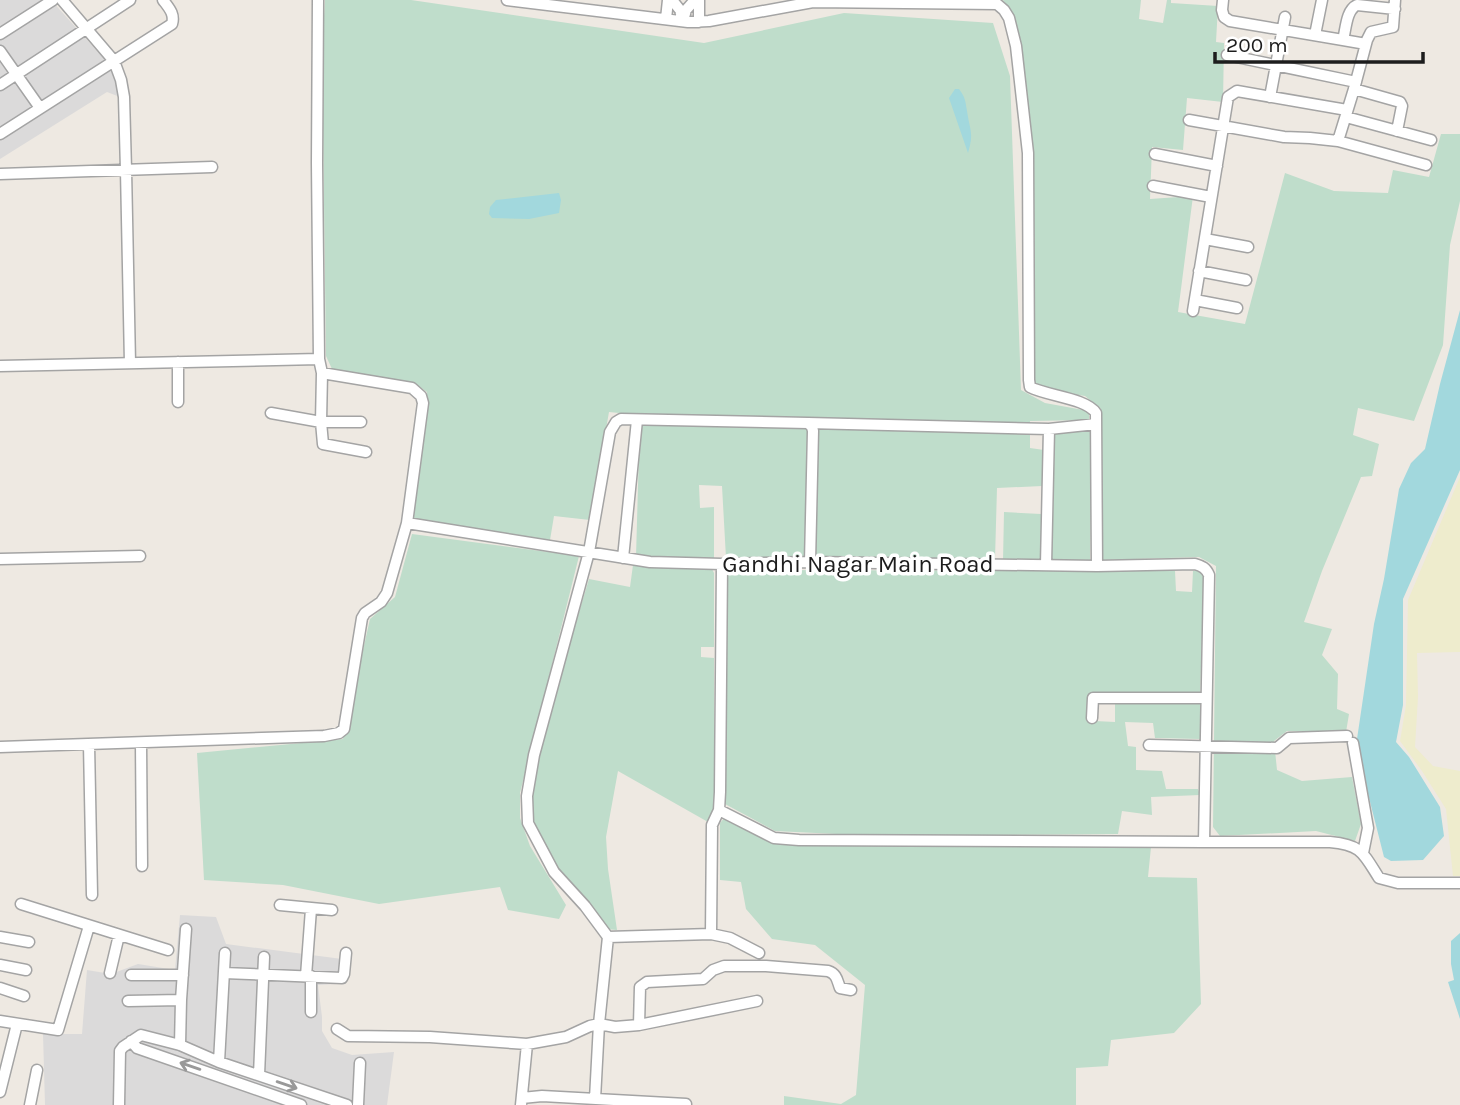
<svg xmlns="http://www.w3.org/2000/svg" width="1460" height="1105" font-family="Karla,sans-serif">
<rect width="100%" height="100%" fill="#eee9e2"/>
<path fill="#dbdada" d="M0,0H51L117,73L120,97L107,92L0,159Z
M180,915L216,917L226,944L342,959L337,984L318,985L322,1017V1031L332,1048L352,1055L394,1052L387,1105H45L43,1034H82L87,970L111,974L138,964L175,970Z"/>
<path fill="#eeeccd" d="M1460,477V652L1417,653L1418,697L1415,747L1433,766L1460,771V876H1453L1446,809L1422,771L1400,741L1406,705L1408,600Z"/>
<path fill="#bfddcb" d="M325,0H411L704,43L844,13L993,23L1010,76L1021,390L1045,403L1089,411V420L1030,421V448L1044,450L1045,433L1092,429L1090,560L1003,561L1004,512L1041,514L1042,486L997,488L995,559L726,558L722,486L699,485L700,508L714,507V558L636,557L640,415L609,412L590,520L554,516L550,540L412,519L427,392L420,387L332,369L326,356L322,50Z
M1003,0H1141L1139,19L1163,23L1167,0H1171V3L1218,6L1216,42L1224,43L1223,102L1187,98L1183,150L1152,147L1150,199L1193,196L1178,312L1245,324L1285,173L1334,191L1388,193L1393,170L1429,177L1441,134H1460V201L1450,245L1443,345L1414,421L1358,408L1353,435L1379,444L1372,476L1361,477L1322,571L1304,622L1332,629L1322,655L1338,674L1337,709L1349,714L1346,732L1287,731L1274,741L1277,770L1302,781L1352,777L1361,824L1355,841L1316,831L1220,836L1213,827L1216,566L1199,557L1103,560L1101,409L1085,396L1039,389L1032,383L1031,326L1035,298L1033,150L1021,43L1015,20Z
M412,534L579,556L520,793V818L530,846L566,905L559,919L508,910L500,887L379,904L283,885L204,880L197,753L343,739L370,619L395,597Z
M633,565L709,568L712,569L714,573V647H701V657L714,658V809L708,822L618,771L606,837L608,869L617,930L606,929L561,873L530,819V795L536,755L589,579L630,587Z
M726,570L1175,571L1176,591L1192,592L1193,571H1200L1204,578L1200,696H1097L1095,721L1115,722V701H1200V739L1155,738L1153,723L1125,722L1128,746L1136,747V770L1162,771L1166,789H1198L1200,795L1151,797L1152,815L1122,811L1118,834L877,836L775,831L725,804Z
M726,816L779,843L1151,847L1148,877L1197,878L1201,1004L1174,1033L1111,1040L1108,1066L1076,1068V1105H784V1096L841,1104L856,1095L865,985L815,945L772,939L746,909L741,882L720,880V823Z"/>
<path fill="#a2d8dd" d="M955,89H959C966,99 965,100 967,111C970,131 974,133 968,153L949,98Z
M559,193L561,200L559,213L529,219L492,218L489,214L490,207L496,200Z
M1460,310V470L1403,599V705L1396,742L1409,757L1440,807L1444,836L1423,860L1391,861L1384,857L1363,774L1357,739L1374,624L1384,579L1399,489L1411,463L1425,449L1440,384Z
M1460,933V1019L1448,982L1454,980L1451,964V941Z"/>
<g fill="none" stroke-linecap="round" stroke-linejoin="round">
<g stroke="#a4a4a4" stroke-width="13">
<path id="minor" d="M62,0L114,61L121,80L124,97L126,170L130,363
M318,0L317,163L319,359L322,373L412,388L421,396L423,403L407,523L650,562L722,564L810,562L1097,566L1195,564C1202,566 1206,568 1209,575L1204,842H1330C1362,845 1363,853 1379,878L1398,883H1460
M507,0L688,22L709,21L813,2L997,4L1004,10L1009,18L1016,46L1028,153L1029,380L1030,387C1047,396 1086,398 1096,413L1097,566
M672,0L680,10L683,21L686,10L695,0
M1223,0L1222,10L1224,17L1230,21L1343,40C1346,29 1346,10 1357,5L1395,9
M666,19L668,0
M699,22V0
M0,34L53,0
M1315,35L1322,0
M1343,40L1366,44
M0,51L40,108
M1227,55L1356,82
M0,85L130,0
M1354,89L1400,102L1402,106L1397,131
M1270,97L1285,17
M1346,117L1431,140
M1189,120L1284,137L1310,138L1338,141L1354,89L1367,40L1371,32L1393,27L1395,0
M0,134L172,24C175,14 169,8 163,0
M1338,141L1426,165
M1155,154L1217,166
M0,174L212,167
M1153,186L1211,197
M1205,239L1248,247
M1199,271L1246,280
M1195,300L1237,308
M1193,311L1228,97L1237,91L1347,110
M0,366L319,359
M322,373L321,422L323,444L366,452
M178,402V362
M271,413L321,422H361
M808,423L1049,429L1096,424
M623,558L637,420
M0,559L140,556
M1046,565L1049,429
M1092,718L1093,698H1206
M141,743L142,866
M1353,743L1368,828L1363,853
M89,744L92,895
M1149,745L1277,748L1289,738L1347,736
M0,747L324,736L339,733L344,729L362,618L365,613L381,602L387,593L407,523
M719,810L774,838L799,840L1204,842
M21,904L168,950
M280,905L332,910
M711,934L712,825L719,810L720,792L722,564
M0,937L29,942
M608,937L585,906L554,872L528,823L527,796L534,755L589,552L610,432L616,422L621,419L808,423L812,427L813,431L810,562
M0,965L26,970
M110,973L119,935
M224,973L342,978L344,974L346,953
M131,975H183
M306,976L311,909
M0,988L24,996
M128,1001L181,1000
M311,1012V976
M0,1021L58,1030L89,926
M639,1025L640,987L647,982L703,979L713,970L724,966H766L828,971C837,974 837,980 840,988L851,990
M337,1029L348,1036L430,1037L527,1044L566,1037L590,1026L599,1024L608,937L711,934L730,938L759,953
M131,1041L137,1048L301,1105
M180,1045L181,1000L186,929
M219,1062L225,953
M259,1075L264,957
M0,1092L17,1024
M522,1098L542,1096L686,1104
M595,1099L599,1024L615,1027L639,1025L757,1001
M30,1105L37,1070
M119,1105L120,1051L123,1047L141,1035L180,1045L219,1062L347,1105
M358,1105L360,1063
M521,1105L527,1044"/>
</g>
<use href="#minor" stroke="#fff" stroke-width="10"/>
</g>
<defs><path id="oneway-shaft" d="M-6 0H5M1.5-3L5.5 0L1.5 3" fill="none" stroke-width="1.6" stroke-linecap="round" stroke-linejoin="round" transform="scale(1.75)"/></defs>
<g stroke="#999">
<use href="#oneway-shaft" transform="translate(190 1066) rotate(-161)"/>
<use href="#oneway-shaft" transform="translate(287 1085) rotate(19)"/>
</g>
<g text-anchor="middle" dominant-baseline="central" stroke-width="7" stroke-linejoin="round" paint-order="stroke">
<g font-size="24" fill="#1d1d1d" stroke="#fff">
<text x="858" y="564">Gandhi Nagar Main Road</text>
</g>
</g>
<path d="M1215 52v10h208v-10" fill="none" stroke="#1d1d1d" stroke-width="3.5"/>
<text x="1226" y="52" font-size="21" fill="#1d1d1d" stroke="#ffffff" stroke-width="5" paint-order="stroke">200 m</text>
</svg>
